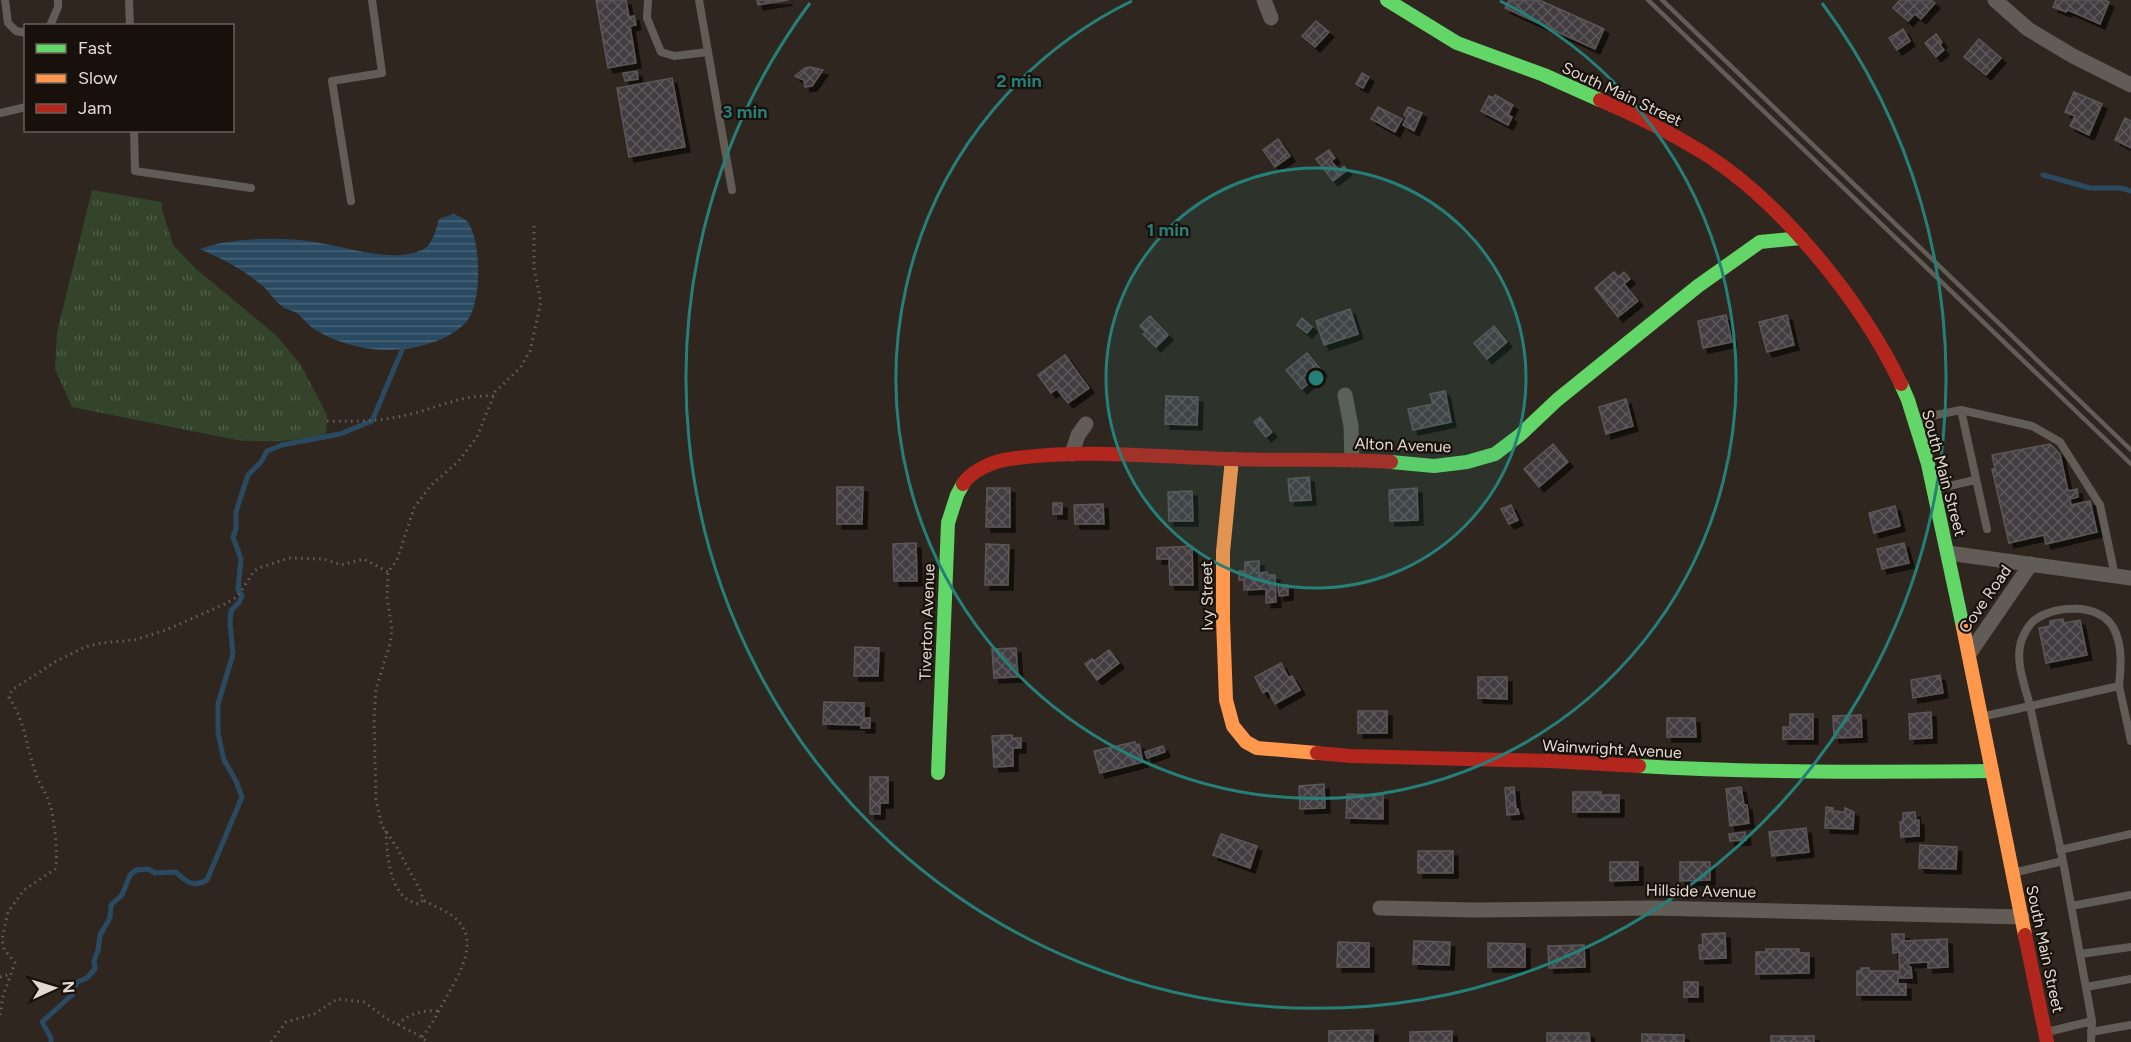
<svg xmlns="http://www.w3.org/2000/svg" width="2131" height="1042" font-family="Figtree,sans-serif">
<defs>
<pattern id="grass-tufts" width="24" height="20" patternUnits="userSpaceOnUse" patternTransform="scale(1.5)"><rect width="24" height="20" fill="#33442a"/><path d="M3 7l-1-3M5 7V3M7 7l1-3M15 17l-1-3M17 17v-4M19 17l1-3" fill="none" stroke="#505e48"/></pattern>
<pattern id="water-rules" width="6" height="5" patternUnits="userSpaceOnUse" patternTransform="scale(1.5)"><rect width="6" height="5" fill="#2a4a62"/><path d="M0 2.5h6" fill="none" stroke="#496477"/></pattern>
<pattern id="building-cross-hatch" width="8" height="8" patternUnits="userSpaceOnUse" patternTransform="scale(1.5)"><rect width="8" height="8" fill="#433e41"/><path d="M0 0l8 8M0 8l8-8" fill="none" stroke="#5e595b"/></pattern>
<filter id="shadow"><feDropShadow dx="5" dy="5" stdDeviation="0" flood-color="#0009"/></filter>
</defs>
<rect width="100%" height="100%" fill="#2f271f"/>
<path fill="url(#grass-tufts)" d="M92,190L162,202V209L173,245L195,268L277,336L301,365L327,415L326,434C296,441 268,443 237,440L72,407L55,369L57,332Z"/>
<path fill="url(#water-rules)" d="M454,214C460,217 465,218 469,224C481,244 482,302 467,321C446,346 396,354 365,348C348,345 330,339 314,329C308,325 304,319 298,314C293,310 286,310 282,306C276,302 271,295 266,289C248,272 223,259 200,249C231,237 281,237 314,242C345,246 391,264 422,250C433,245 436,229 439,219Z"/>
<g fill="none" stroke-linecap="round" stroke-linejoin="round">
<path stroke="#2a4a62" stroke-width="5" d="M2043,175L2090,188H2121L2131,191
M51,1042V1038L42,1022L72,995L77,982L87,978L95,969L94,961L98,950L100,935L110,918L111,905L122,895L130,875L136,870L148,869L155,873L176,872C186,882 194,888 207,880L242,797L236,781L224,760L218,733V704L233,654L230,624L231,611L239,602L242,596L238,590L241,559L233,537L236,529V512L248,475L261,462L267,451L282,445L340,434L372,421L402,350"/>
</g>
<path fill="url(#building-cross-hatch)" stroke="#5b5757" stroke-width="1.5" filter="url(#shadow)" d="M596,0H626L629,17L634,16L636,25L630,26L636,63L608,68Z
M757,0H788L758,5Z
M1509,0H1539L1604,29L1595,49L1505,8Z
M1900,0H1931L1935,3L1921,19L1915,14L1908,21L1893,8Z
M2056,0H2104L2109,2L2100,24L2068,10L2066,12L2053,7Z
M1316,21L1329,32L1315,47L1302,36Z
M1903,29L1910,41L1897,50L1889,38Z
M1936,34L1942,42L1940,45L1944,50L1936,57L1925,43Z
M1979,39L2001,58L1986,75L1964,57Z
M810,67L823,70L812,86L805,87L804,80L795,76L805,68Z
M637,71L638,79L625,81L623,73Z
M1362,73L1369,77L1363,88L1356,84Z
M672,78L685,147L629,157L617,88Z
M2074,92L2102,104L2089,135L2070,126L2075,116L2065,112Z
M1495,95L1513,105L1508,115L1512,117L1508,125L1481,111L1489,96L1494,98Z
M1378,107L1402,119L1395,132L1371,119Z
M1408,107L1422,113L1414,131L1403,125L1407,117L1404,115Z
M2125,118L2131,121V148L2115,140Z
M1278,139L1290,156L1275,167L1263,150Z
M1329,150L1335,158L1331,161L1339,170L1344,166L1347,170L1333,181L1316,159Z
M1614,272L1618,277L1624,272L1630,279L1624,284L1638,301L1618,317L1595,288Z
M1350,309L1358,334L1324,345L1316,321Z
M1726,315L1732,342L1703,348L1698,321Z
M1787,315L1794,345L1767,352L1759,322Z
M1150,316L1168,335L1156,347L1143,334L1146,332L1140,326Z
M1302,318L1312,327L1307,333L1297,325Z
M1494,326L1507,342L1487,359L1474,343Z
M1307,353L1322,371L1302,389L1286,370Z
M1065,355L1089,388L1068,403L1057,389L1051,393L1038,375Z
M1445,391L1451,422L1413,430L1408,409L1433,404L1430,394Z
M1166,396L1198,397L1197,425L1165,424Z
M1626,399L1633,426L1606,434L1599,407Z
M1260,417L1272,432L1266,437L1254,422Z
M1553,444L1568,462L1539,487L1524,469Z
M2050,444L2060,454L2068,491L2077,489L2078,497L2070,499L2071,505L2090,501L2097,532L2046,544L2044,535L2009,543L1992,469H1995L1992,455Z
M1309,477L1311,500L1290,501L1288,479Z
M837,487H863L862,524H837Z
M987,488H1010V527H986Z
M1417,488L1418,520L1390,521L1389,490Z
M1192,491L1193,521H1169L1168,492Z
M1053,503H1062V514H1053Z
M1103,504L1104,524H1075L1074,505Z
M1511,505L1518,520L1509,524L1501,509Z
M1895,506L1900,526L1874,533L1869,513Z
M916,543L917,581H894L893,544Z
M1904,543L1909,563L1882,569L1877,549Z
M986,544L1009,545L1008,585H985Z
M1192,546L1193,585H1170L1169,559H1157V548Z
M1259,561V573L1267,572V575H1275L1276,602L1266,603V589L1244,590V580H1239V571H1245V562Z
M1278,585H1288V595L1279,596Z
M2063,619L2064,623L2080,620L2087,655L2046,663L2039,628L2050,626V621Z
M855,647L879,648L878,676H854Z
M1016,648L1018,677L994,678L992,649Z
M1109,650L1119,663L1097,680L1085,664L1092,659L1094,661Z
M1281,663L1288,677L1292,676L1300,690L1275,704L1268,690L1263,693L1255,677Z
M1940,675L1943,693L1913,698L1911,680Z
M1478,677H1507V699L1478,698Z
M824,702L864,703V718H870V728H861V725L823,724Z
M1358,711H1387V733H1358Z
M1931,712L1932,738L1910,739L1909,714Z
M1790,714H1813V739H1783V727H1790Z
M1861,715L1862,737L1834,738L1833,716Z
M1667,718H1695L1696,737H1667Z
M1012,735V738H1021V748H1013V766L994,767L992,736Z
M1135,742L1136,745L1139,744L1143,762L1100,773L1094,751Z
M1163,746L1165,752L1147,758L1145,752Z
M870,777H888V803H880V814H870Z
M1324,784L1325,808L1300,809L1299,786Z
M1514,787L1516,809H1518L1519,814L1507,815L1505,788Z
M1741,787L1744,805H1747L1749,823L1730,826L1726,789Z
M1573,792H1601V795H1619V812H1573Z
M1347,794L1383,795V819L1346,818Z
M1826,807L1833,808V811L1845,812V808L1854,812L1853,829L1825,828Z
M1915,812L1916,821L1919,820V836L1901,837L1900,822L1903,821V813Z
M1806,828L1809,852L1772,856L1769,832Z
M1745,832L1746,840L1730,841L1729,834Z
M1221,834L1257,846L1250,868L1213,855Z
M1920,845L1957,847L1956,869L1919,868Z
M1418,851H1453V873H1418Z
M1610,862H1638V880L1610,881Z
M1680,862H1710V880L1680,881Z
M1725,933L1726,958L1700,959L1699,945H1703L1702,934Z
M1892,934H1904V941L1947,939L1948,967L1928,968V962L1908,963L1909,967H1911L1912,978H1900L1899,952L1893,953Z
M1414,941L1450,942L1449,965L1413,964Z
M1338,942L1369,943V967H1337Z
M1488,943L1525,944V967H1488Z
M1584,945L1585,967L1549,968L1548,946Z
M1766,949H1799V953H1809V973L1756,974V952H1766Z
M1861,968H1869V971H1898V984H1906V995H1857V971H1861Z
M1684,982H1698V997H1684Z
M1373,1030V1042H1329V1031Z
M1452,1031V1042H1410V1032Z
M1547,1033H1589L1590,1042H1547Z
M1642,1034L1684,1035V1042H1642Z
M1771,1036H1814V1042H1771Z"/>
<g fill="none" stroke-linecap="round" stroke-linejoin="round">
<path stroke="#655f5a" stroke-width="3" stroke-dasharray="1.5 4.5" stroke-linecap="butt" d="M327,421C356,422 383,421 411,414C439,407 465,394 494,396
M386,831C387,855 389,899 419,904L423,900L421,892L396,846L382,826L376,799L374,717L376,689L390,644L392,630L387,597L388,572L397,560L414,508L431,485L458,462L477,437L495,392L520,368L530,351L541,302L534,268V224
M0,977L11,974
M0,1015L3,996L15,963L4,949L2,939L8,912L24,890L55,869C59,858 54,817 50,805C47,793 38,783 35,771C25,742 26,724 9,697L12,690L55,662L85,647L101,643L134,640L166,630L227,603L238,596L254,571L259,568L289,558L324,559L341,565L364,559L388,572
M398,1025C408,1013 424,1010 440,1011
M422,1037C432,1025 438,1012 446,998C459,974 481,941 455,918C446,910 433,906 423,900
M271,1042L286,1022L314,1014L337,999L364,1002L387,1019L422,1037L427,1042"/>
<path stroke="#625c56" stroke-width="8" d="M5,0L8,23L16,31L26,33
M129,0L130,26
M648,0L647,18L661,52L674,56L708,52
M699,0L732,190
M50,26L58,7V0
M0,113L26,107
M134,130L135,171L251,188
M351,201L332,81L382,73L372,0
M1961,410L1987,529
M1916,419L1961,410L2032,426L2060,442L2100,505L2115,576
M1936,489L1975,480
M2119,686C2121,666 2123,645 2113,627C2098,603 2057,605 2036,619C2030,623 2023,634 2021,642C2015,662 2025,686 2030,706L2119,686L2131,741
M1985,716L2030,706L2063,861L2017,872
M2060,850L2131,834
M2071,906L2131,895
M2080,954L2131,947
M2086,987L2131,979
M2047,1032L2092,1021L2063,861
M2091,1032L2131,1025
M2091,1042L2092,1021"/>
<path stroke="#625c56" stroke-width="15" d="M1264,0L1271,18
M1995,0L2028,29L2073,56L2131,85
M1345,395L1351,426L1352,460
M1072,454L1078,435L1086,424
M1948,553L2131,578
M1969,654L2031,564
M1380,908L1475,910L1653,908L2022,917"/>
<path stroke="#63d668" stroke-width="14" d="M1387,0L1457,43L1544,75L1600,100
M1901,384L1908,400L1928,464L1963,627
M1391,462L1434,466L1467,462L1495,454L1520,435L1557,400L1698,286L1760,242L1801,238
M1639,766C1757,773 1874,772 1992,771
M938,773L948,523L957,495L963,484"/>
<path stroke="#ff974d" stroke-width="14" d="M1232,459L1223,552V620L1226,700L1233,726L1246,742L1257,748L1317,753
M1963,627L2025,935"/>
<path stroke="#b3261e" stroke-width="14" d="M1600,100C1633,114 1671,133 1702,152C1781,201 1861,301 1901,384
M963,484C972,470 994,461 1010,459C1083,448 1157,457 1230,459C1283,461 1337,458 1391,462
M1317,753L1350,756L1550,761L1639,766
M2025,935L2047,1042"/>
<path stroke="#635d57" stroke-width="4.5" d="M1648,0L2131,464
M1662,0L2131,450"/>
</g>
<circle cx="1316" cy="378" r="210" fill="#248078" fill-opacity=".12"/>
<g fill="none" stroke="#248078" stroke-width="3">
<circle cx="1316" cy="378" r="210"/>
<path d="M1500 1A420 420 0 1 1 1132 1"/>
<path d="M1822 3A630 630 0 1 1 810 3"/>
</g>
<g text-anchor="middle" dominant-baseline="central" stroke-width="4.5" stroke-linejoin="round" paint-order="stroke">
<g font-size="16" fill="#e3dad1" stroke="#18110b">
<text transform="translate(1622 94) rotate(25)">South Main Street</text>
<text transform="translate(1403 445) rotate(2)">Alton Avenue</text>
<text transform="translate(1944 473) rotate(75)">South Main Street</text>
<text transform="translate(1207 596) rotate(-91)">Ivy Street</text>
<text transform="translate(1985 599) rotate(-55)">Cove Road</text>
<text transform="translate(927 622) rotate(-88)">Tiverton Avenue</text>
<text transform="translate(1612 749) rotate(3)">Wainwright Avenue</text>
<text transform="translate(1701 891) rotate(1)">Hillside Avenue</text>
<text transform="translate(2045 949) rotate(78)">South Main Street</text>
</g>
</g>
<circle cx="1316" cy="378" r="9" fill="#248078" stroke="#18110b" stroke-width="3"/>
<g font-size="18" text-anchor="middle" font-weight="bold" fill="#248078" stroke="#18110b" stroke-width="4.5" stroke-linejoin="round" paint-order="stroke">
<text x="1019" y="87">2 min</text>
<text x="745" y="118">3 min</text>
<text x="1168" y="236">1 min</text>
</g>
<rect x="24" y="24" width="210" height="108" fill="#18110b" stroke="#69615a" stroke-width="1.5"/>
<rect x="36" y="44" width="30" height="9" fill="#63d668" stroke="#69615a" stroke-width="1.5"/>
<text x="78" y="54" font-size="18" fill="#e3dad1">Fast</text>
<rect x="36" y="74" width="30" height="9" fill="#ff974d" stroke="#69615a" stroke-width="1.5"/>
<text x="78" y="84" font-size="18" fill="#e3dad1">Slow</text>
<rect x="36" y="104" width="30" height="9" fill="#b3261e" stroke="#69615a" stroke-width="1.5"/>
<text x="78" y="114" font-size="18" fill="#e3dad1">Jam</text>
<g transform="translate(54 988) rotate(86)" stroke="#18110b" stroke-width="4.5" paint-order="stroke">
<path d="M0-4.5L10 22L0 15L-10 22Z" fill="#e3dad1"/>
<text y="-9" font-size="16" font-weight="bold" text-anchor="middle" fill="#e3dad1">N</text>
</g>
</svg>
